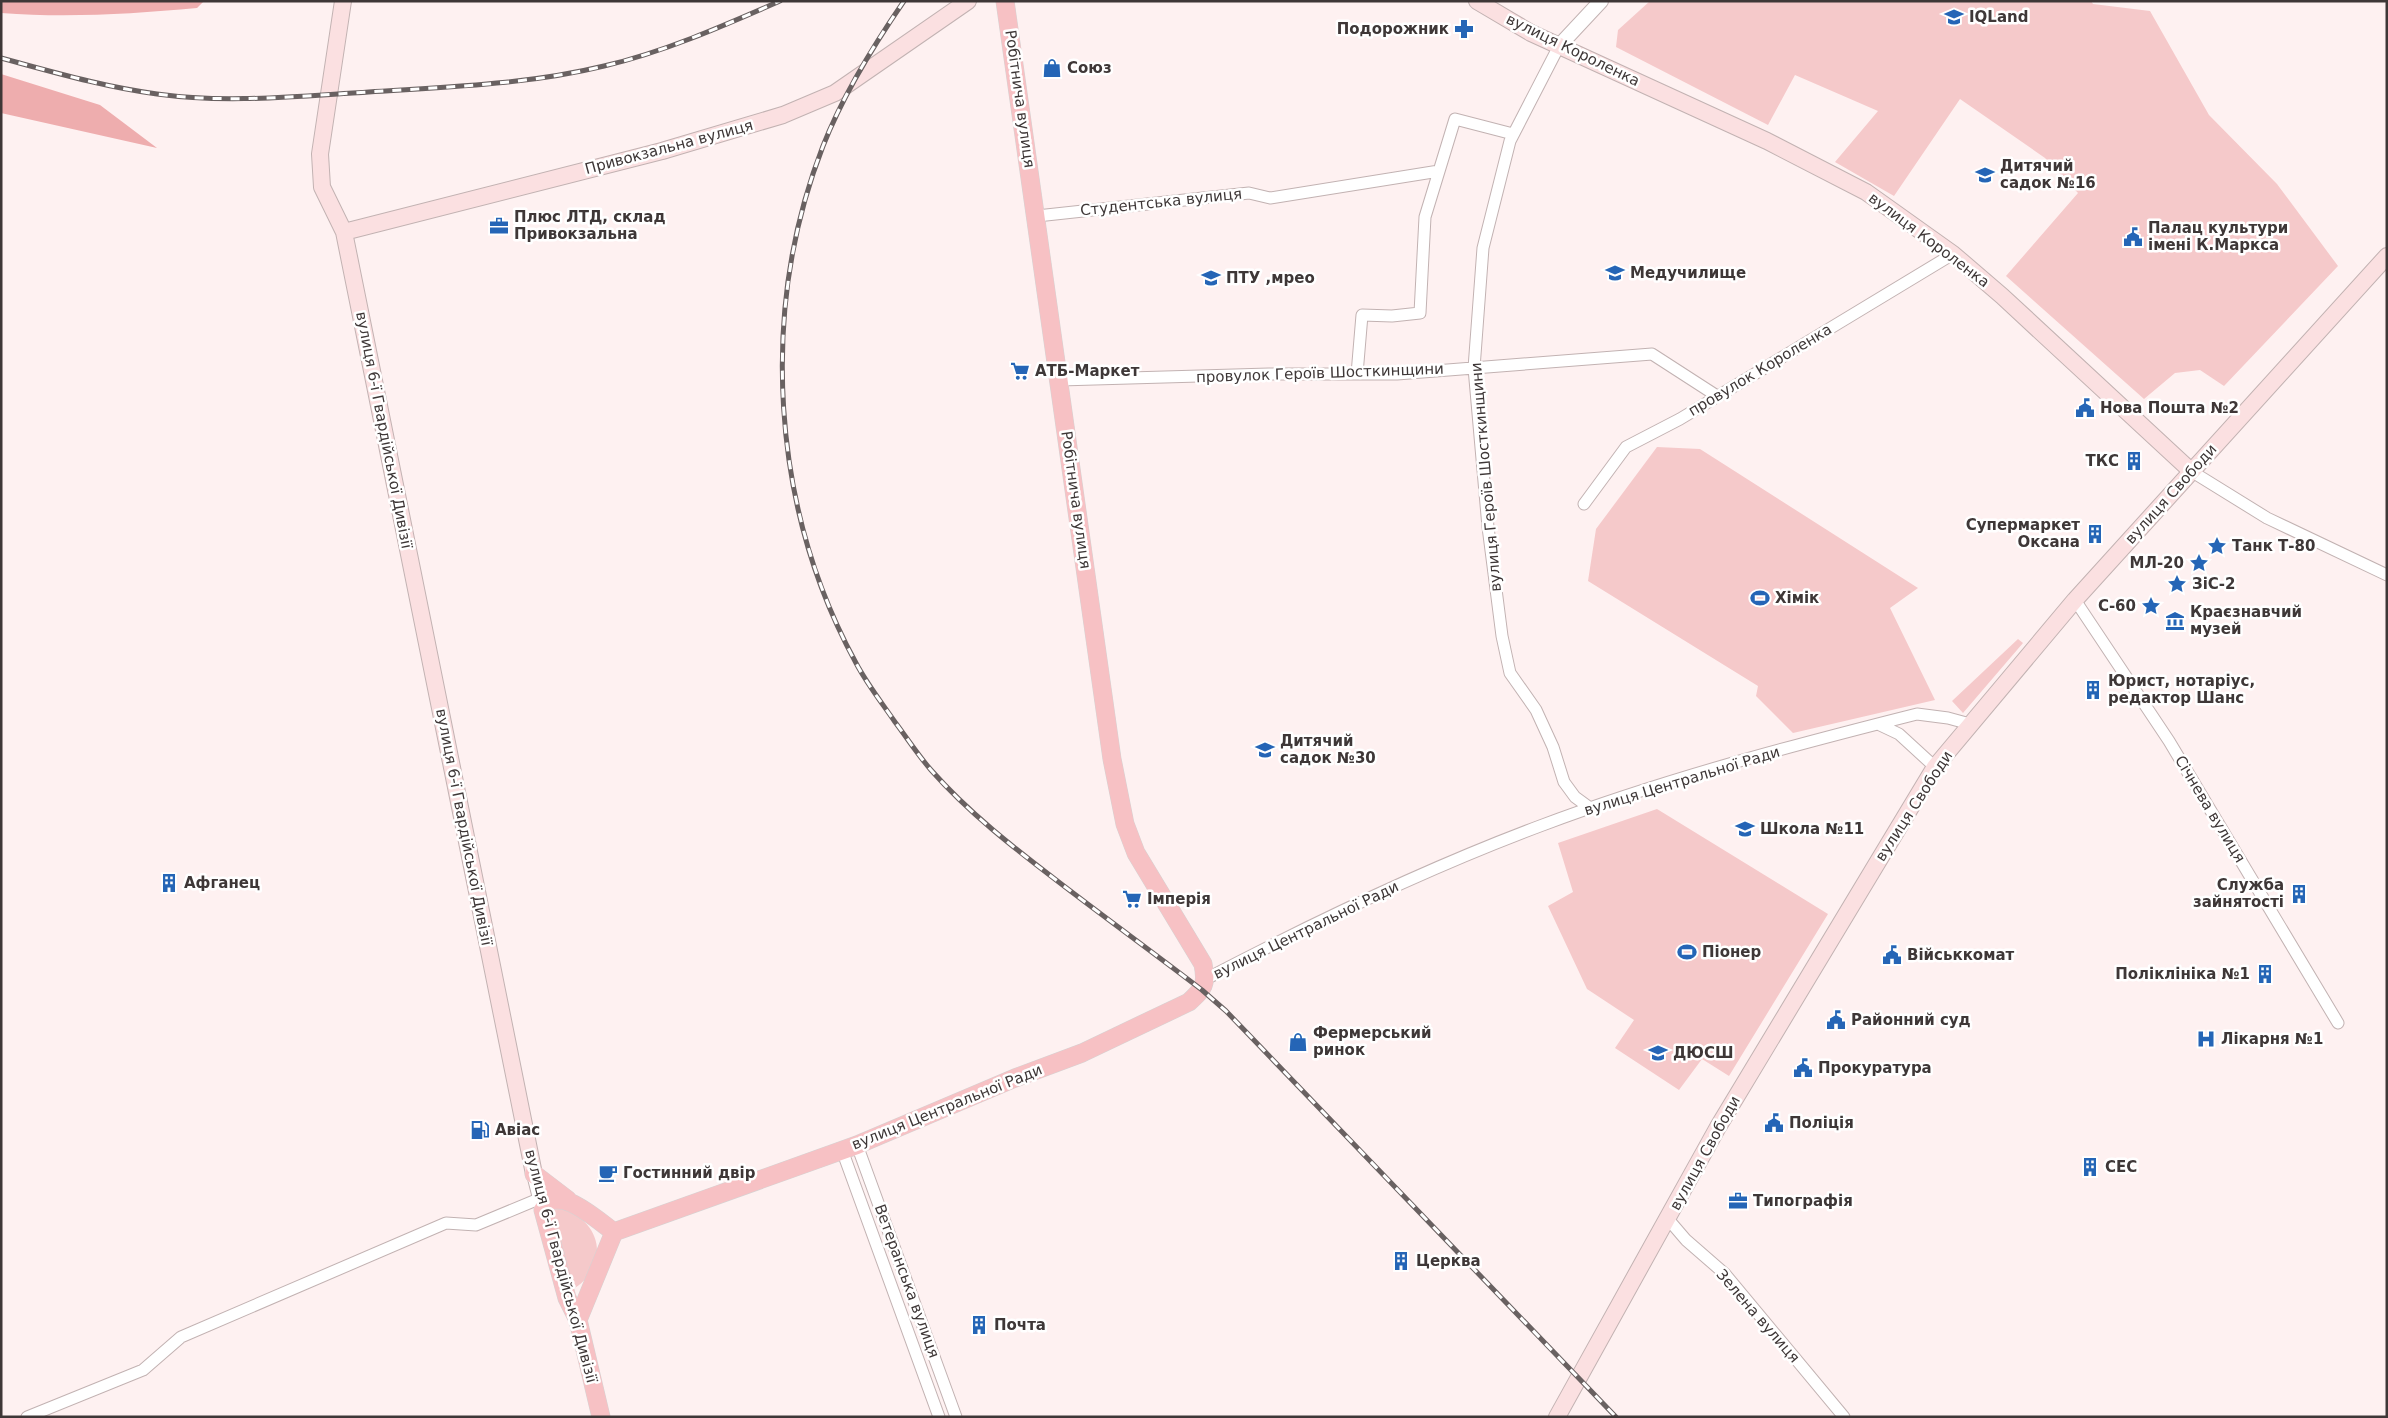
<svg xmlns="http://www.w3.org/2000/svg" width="2388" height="1418" font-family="'DejaVu Sans',sans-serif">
<rect width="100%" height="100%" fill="#fef1f1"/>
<path fill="#f5c9ca" d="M1650,1H2091L2093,4L2150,11L2209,115L2277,184L2338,266L2224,386L2200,370L2175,373L2144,399L2006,276L2078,193L2045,158L1960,99L1894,196L1835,162L1878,111L1795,75L1768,125L1616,47L1618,30Z
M1657,447L1700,449L1918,588L1890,608L1935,700L1793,733L1756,696L1758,686L1588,581L1596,529Z
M2018,639L2023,643L1963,713L1952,701Z
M1657,809L1828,914L1729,1076L1702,1059L1679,1090L1615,1048L1634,1020L1587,989L1548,906L1573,892L1558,843Z
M558,1208C603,1219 611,1266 572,1290L551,1215L552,1211Z"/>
<path fill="#eeadae" d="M1,1H204L197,8C132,14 67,18 1,13Z
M1,74L100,105L157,148L1,113Z"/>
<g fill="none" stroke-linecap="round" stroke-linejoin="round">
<g stroke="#c2b2b2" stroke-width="13">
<path id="minor" d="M1559,46L1510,141L1483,248L1474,368L1488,527L1502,636L1510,673L1536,710L1553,747L1564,782L1575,797L1590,808
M1037,216L1249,193L1270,198L1439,171
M1357,374L1362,315L1392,316L1420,313L1425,217L1455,119L1513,134
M1060,380L1269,374H1397L1652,354L1717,396
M2191,471L2267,518L2387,575
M1584,504L1626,447L1680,419L1953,254
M2075,600L2169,741L2338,1023
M1880,725L1899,734L1935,767
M1206,979C1315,922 1425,869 1540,826C1662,780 1790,746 1917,714L1948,718L1970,724
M857,1145L956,1417
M842,1150L939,1417
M1668,1219L1686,1240L1725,1274L1844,1417
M27,1417L143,1370L181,1337L446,1223L476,1225L541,1198"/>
</g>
<g stroke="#c2b2b2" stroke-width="16">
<path id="tertiary" d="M1559,46L1601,1
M534,1174L543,1210"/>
</g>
<g stroke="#c2b2b2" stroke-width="18">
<path id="secondary" d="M343,1L320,154L322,187L344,232L534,1174
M1477,1L1531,33L1767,141L1866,192L1953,254L2002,296L2191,471
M344,232L662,151L783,115L835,93L968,1
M1557,1417L1718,1127L1935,767L2075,600L2387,256"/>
</g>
<g stroke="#d5d3d3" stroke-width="19">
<path id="primary" d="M534,1174L568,1200
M614,1232L857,1145L1015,1078L1082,1053L1189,1002C1204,988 1207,985 1203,964L1136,853L1125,824L1112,759L1005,1
M578,1320L614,1232
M601,1417L578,1320L567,1298L543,1210C556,1181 598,1221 614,1232"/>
</g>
<use href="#minor" stroke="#fff" stroke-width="11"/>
<use href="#tertiary" stroke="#fff" stroke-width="14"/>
<use href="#secondary" stroke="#fbe0e1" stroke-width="16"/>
<use href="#primary" stroke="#f7c1c4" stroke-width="18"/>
<g stroke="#696161" stroke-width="5">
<path id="rail" d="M904,1C873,46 843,95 823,146C759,311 771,507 856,663C867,684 882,703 895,722C907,738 918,755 931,770C969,813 1014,848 1060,883C1107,919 1155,954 1202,990L1226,1011L1616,1417
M1,58C53,72 104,87 157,94C222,103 288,97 353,93C437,87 522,86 604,66C664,52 723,26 780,1"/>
</g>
<use href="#rail" stroke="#fff" stroke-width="3" stroke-dasharray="9" stroke-linecap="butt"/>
</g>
<defs>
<g id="school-bare" transform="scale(1.5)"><path d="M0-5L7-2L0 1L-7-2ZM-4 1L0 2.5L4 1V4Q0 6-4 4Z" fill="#2565b6" stroke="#fff" stroke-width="2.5" paint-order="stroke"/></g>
<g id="pharmacy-bare" transform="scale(1.5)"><path d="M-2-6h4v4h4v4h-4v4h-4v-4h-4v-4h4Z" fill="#2565b6" stroke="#fff" stroke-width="2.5" paint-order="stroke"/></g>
<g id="shop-bare" transform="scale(1.5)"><path d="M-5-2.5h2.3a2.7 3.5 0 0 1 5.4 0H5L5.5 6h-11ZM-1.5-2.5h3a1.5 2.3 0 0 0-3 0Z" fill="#2565b6" stroke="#fff" stroke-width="2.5" paint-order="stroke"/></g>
<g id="office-bare" transform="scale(1.5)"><path d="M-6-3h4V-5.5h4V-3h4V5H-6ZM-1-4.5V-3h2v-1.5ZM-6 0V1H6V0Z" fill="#2565b6" stroke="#fff" stroke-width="2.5" paint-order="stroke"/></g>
<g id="civic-bare" transform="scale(1.5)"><path d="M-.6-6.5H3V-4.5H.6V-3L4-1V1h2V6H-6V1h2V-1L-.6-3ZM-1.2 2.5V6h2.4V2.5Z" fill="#2565b6" stroke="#fff" stroke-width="2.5" paint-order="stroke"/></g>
<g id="university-bare" transform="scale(1.5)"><path d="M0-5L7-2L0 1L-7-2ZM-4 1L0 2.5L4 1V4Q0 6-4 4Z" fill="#2565b6" stroke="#fff" stroke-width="2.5" paint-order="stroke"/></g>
<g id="supermarket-bare" transform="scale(1.5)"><path d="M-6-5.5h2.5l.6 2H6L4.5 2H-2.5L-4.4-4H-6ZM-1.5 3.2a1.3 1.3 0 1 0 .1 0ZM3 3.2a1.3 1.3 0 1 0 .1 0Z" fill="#2565b6" stroke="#fff" stroke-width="2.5" paint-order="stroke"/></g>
<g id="building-bare" transform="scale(1.5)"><path d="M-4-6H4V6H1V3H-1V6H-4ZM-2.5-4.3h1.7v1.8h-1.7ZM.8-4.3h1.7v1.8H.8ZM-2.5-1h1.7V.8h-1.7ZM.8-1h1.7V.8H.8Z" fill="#2565b6" stroke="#fff" stroke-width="2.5" paint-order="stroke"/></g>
<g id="sight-bare" transform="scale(1.5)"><path d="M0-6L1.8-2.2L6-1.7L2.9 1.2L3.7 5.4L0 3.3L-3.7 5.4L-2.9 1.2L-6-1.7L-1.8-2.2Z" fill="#2565b6" stroke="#fff" stroke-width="2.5" paint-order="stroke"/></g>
<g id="stadium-bare" transform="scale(1.5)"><path d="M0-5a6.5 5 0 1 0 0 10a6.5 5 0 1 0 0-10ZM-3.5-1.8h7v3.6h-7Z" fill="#2565b6" stroke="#fff" stroke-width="2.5" paint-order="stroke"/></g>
<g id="museum-bare" transform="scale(1.5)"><path d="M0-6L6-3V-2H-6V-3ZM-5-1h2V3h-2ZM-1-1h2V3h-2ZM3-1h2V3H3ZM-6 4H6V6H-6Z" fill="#2565b6" stroke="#fff" stroke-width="2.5" paint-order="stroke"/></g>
<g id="hospital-bare" transform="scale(1.5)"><path d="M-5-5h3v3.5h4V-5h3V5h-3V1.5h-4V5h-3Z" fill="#2565b6" stroke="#fff" stroke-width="2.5" paint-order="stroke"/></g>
<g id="fuel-bare" transform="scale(1.5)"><path d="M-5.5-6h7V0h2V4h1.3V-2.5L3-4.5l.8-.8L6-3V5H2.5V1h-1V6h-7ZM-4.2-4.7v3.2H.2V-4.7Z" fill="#2565b6" stroke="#fff" stroke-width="2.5" paint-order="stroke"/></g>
<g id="cafe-bare" transform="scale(1.5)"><path d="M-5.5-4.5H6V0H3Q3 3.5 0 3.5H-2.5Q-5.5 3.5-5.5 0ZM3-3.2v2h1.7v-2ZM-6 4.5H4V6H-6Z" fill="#2565b6" stroke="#fff" stroke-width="2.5" paint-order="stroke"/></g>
</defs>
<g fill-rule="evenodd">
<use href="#school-bare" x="1954" y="17"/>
<use href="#pharmacy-bare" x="1464" y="29"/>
<use href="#shop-bare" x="1052" y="68"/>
<use href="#school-bare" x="1985" y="175"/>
<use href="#office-bare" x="499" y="226"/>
<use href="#civic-bare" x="2133" y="237"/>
<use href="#university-bare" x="1615" y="273"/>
<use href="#university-bare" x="1211" y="278"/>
<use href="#supermarket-bare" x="1020" y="371"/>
<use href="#civic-bare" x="2085" y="408"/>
<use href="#building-bare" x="2134" y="461"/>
<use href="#building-bare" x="2095" y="534"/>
<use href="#sight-bare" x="2217" y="546"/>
<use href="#sight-bare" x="2199" y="563"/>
<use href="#sight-bare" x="2177" y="584"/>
<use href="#stadium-bare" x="1760" y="598"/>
<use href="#sight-bare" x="2151" y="606"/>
<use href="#museum-bare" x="2175" y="621"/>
<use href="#building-bare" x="2093" y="690"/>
<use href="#school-bare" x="1265" y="750"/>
<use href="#school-bare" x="1745" y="829"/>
<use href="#building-bare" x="169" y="883"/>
<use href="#building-bare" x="2299" y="894"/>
<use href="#supermarket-bare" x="1132" y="899"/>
<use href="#stadium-bare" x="1687" y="952"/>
<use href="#civic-bare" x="1892" y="955"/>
<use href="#building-bare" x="2265" y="974"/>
<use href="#civic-bare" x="1836" y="1020"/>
<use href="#hospital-bare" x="2206" y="1039"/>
<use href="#shop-bare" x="1298" y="1042"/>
<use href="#school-bare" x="1658" y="1053"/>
<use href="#civic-bare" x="1803" y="1068"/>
<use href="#civic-bare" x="1774" y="1123"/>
<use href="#fuel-bare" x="480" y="1130"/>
<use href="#building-bare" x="2090" y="1167"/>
<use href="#cafe-bare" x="608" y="1173"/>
<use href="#office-bare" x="1738" y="1201"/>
<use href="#building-bare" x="1401" y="1261"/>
<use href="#building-bare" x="979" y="1325"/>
</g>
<g text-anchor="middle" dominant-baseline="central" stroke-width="5" stroke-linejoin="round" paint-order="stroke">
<g font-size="15" font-weight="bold" fill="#3e3737" stroke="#fff" text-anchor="start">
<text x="1969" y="17">IQLand</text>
<text x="1449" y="29" text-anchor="end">Подорожник</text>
<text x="1067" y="68">Союз</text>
<text x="2000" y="166">Дитячий<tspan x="2000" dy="17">садок №16</tspan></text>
<text x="514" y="217">Плюс ЛТД, склад<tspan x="514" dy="17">Привокзальна</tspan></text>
<text x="2148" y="228">Палац культури<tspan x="2148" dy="17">імені К.Маркса</tspan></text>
<text x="1630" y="273">Медучилище</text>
<text x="1226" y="278">ПТУ ,мрео</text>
<text x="1035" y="371">АТБ-Маркет</text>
<text x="2100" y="408">Нова Пошта №2</text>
<text x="2119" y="461" text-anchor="end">ТКС</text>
<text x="2080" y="525" text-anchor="end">Супермаркет<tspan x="2080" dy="17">Оксана</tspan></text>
<text x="2232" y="546">Танк Т-80</text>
<text x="2184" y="563" text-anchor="end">МЛ-20</text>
<text x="2192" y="584">ЗіС-2</text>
<text x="1775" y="598">Хімік</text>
<text x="2136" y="606" text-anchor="end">С-60</text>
<text x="2190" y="612">Краєзнавчий<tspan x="2190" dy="17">музей</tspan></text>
<text x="2108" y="681">Юрист, нотаріус,<tspan x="2108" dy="17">редактор Шанс</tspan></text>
<text x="1280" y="741">Дитячий<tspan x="1280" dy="17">садок №30</tspan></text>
<text x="1760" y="829">Школа №11</text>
<text x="184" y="883">Афганец</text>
<text x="2284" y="885" text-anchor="end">Служба<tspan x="2284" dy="17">зайнятості</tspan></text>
<text x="1147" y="899">Імперія</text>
<text x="1702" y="952">Піонер</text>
<text x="1907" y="955">Військкомат</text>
<text x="2250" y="974" text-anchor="end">Поліклініка №1</text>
<text x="1851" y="1020">Районний суд</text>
<text x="1313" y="1033">Фермерський<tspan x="1313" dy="17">ринок</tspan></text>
<text x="2221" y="1039">Лікарня №1</text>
<text x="1673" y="1053">ДЮСШ</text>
<text x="1818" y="1068">Прокуратура</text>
<text x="1789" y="1123">Поліція</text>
<text x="495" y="1130">Авіас</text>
<text x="2105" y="1167">СЕС</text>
<text x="623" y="1173">Гостинний двір</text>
<text x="1753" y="1201">Типографія</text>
<text x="1416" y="1261">Церква</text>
<text x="994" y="1325">Почта</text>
</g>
<g font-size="15" fill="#3e3737" stroke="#fff">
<text transform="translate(1573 50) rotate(26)">вулиця Короленка</text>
<text transform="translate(1020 99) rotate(82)">Робітнича вулиця</text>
<text transform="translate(669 147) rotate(-15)">Привокзальна вулиця</text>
<text transform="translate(1161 202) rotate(-6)">Студентська вулиця</text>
<text transform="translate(1929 240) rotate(37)">вулиця Короленка</text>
<text transform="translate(1760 370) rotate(-31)">провулок Короленка</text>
<text transform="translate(1320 373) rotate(-2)">провулок Героїв Шосткинщини</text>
<text transform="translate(384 430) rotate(79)">вулиця 6-ї Гвардійської Дивізії</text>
<text transform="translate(1486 477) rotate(-95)">вулиця Героїв Шосткинщини</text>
<text transform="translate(2171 494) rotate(-48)">вулиця Свободи</text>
<text transform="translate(1076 500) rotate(82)">Робітнича вулиця</text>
<text transform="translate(1682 781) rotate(-17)">вулиця Центральної Ради</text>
<text transform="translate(1914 806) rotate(-57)">вулиця Свободи</text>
<text transform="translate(2210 809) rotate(59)">Січнева вулиця</text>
<text transform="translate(464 827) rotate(79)">вулиця 6-ї Гвардійської Дивізії</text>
<text transform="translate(1306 930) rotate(-26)">вулиця Центральної Ради</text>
<text transform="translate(947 1107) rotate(-22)">вулиця Центральної Ради</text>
<text transform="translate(1705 1153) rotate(-61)">вулиця Свободи</text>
<text transform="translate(561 1266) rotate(75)">вулиця 6-ї Гвардійської Дивізії</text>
<text transform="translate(907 1281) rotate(70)">Ветеранська вулиця</text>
<text transform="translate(1758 1316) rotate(49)">Зелена вулиця</text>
</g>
</g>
<rect width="2388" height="1418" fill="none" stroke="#3e3737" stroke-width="5"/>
</svg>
